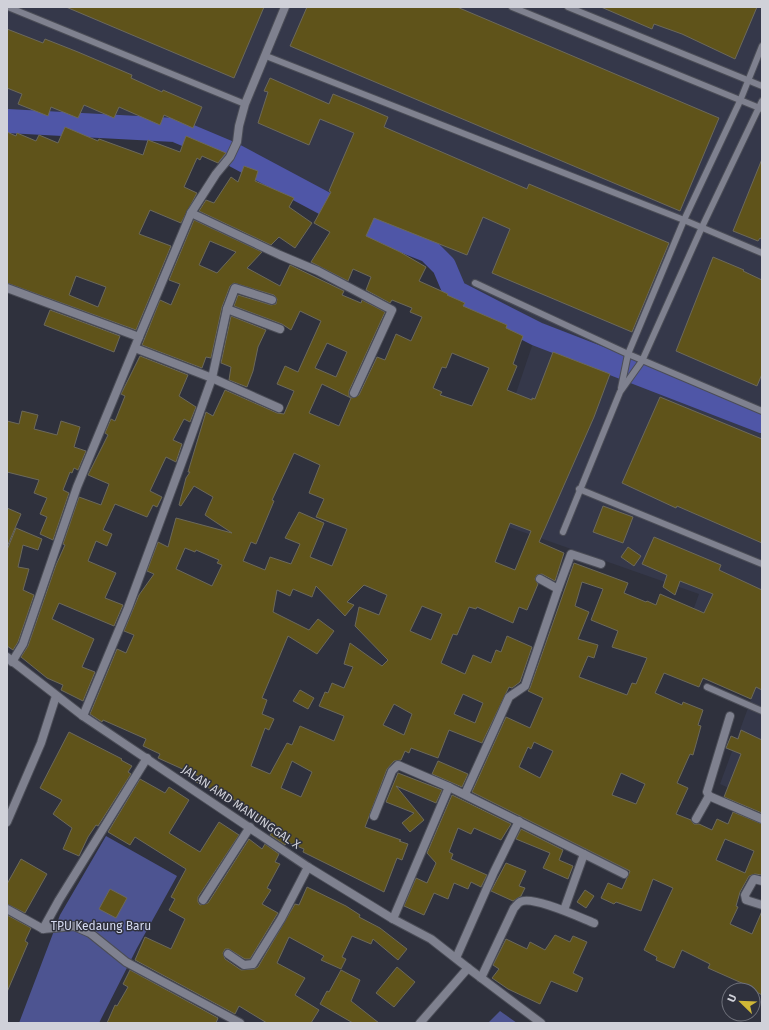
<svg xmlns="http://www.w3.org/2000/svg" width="769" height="1030" font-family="'Fira Sans',sans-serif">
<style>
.built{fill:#35384a}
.green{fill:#4d5491}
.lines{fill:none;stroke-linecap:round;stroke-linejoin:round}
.river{stroke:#4f56a7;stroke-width:24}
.building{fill:#5f531a;stroke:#6c695b;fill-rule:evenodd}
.lane-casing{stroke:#4b4d57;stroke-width:8}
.street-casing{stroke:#4b4d57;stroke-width:10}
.lane{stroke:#7f818f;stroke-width:6}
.street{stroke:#7f818f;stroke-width:8}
.labels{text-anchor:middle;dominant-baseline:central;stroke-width:3;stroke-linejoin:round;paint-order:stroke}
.street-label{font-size:12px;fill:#d0d1d9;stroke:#2f313d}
.park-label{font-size:12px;fill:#d5daf1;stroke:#2f313d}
</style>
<rect width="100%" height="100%" fill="#2f313d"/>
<!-- built -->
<path class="built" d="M7 7H762V803L720 784 755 689 677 655 699 594 475 515 535 337 452 296 438 253 252 160 178 129 7 125Z"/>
<!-- green -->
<g class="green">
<path d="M106 836 177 876 137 948 99 1023H19L60 915Z"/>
<path d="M500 1011 517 1023H488Z"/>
</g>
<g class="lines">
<!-- river -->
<path class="river" d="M7 121 175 130 232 154 365 225 429 251 444 266 455 292 537 334 762 421"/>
</g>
<!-- building -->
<g class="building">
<path d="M66 7H264L234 78Z"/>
<path d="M307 7H457L719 118 680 211 290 46Z"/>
<path d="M601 7H757L735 59 682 34 654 24 652 29Z"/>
<path d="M7 29 43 43 45 39 78 52 132 75 131 78 162 92 163 90 202 107 193 128 164 115 160 125 119 107 114 118 84 105 78 118 51 107 48 116 18 104 22 94 7 88Z"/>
<path d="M270 78 329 104 333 94 360 105 388 117 384 127 527 189 529 184 669 243 632 332 492 273 510 229 483 217 467 255 374 218 366 236 400 252 426 267 419 281 448 294 447 295 465 303 463 306 507 325 506 328 523 336 513 364 517 366 507 390 532 400V398L535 399 553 352 610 374 594 417 539 542 564 553 555 581 542 574 537 575 535 579 538 584 527 610 519 607 513 623 477 607 476 609 469 607 457 635 453 634 441 663 465 674 473 655 491 663 496 650 501 652 507 636 532 647 520 682 512 688 509 687 482 743 449 730 438 758 411 748 409 753 405 751 401 760 394 761 387 769 365 827 401 840 399 841 408 844 402 860 397 858 384 892 303 852 304 849 287 842 285 845 270 835 276 827 257 819 258 817 243 810 245 805 196 782 198 776 158 758 160 754 143 746 146 739 103 720 102 722 90 714 117 649 126 653 134 635 124 631 139 595 154 574 147 571 158 542 168 547 176 518 232 533 205 515 213 497 194 486 181 506 179 505 186 478 190 472H188L206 412 213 416 225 390 277 413 284 414 294 391 277 384 285 366 298 372 321 321 300 311 291 330 282 324 234 306 238 295 271 305 276 304 277 299 274 295 234 283 230 286 222 307 211 358 206 357 202 368 142 345 160 300 171 305 180 284 169 280 194 220 262 252 247 268 280 286 290 265 344 291 342 295 361 303 362 300 385 312 349 391V396L352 398 359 395 377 357 385 360 396 334 411 341 422 317 410 312 412 308 392 300 390 303 366 290 371 277 353 269 348 281 311 262 330 232 314 223 331 192 329 191 354 133 320 119 309 145 258 123 268 92 264 91ZM210 241 236 252 217 273 199 265ZM327 343 347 352 336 377 315 368ZM452 353 489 368 472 406 440 395 442 392 433 388 442 367 446 368ZM322 384 351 398 339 426 309 413ZM294 453 320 465 309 493 324 499 316 517 347 529 332 566 310 557 324 523 299 512 285 538 300 544 291 564 270 557 265 570 243 561 251 542 256 544 274 501 272 500ZM510 523 531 531 515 570 495 562ZM185 548 195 552 196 550 219 560 217 563 222 565 212 586 176 569ZM364 585 387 595 379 615 359 607 355 626 388 660 382 666 350 643 344 664 353 667 344 688 332 683 328 693 325 692 319 706 344 716 334 741 300 726 292 745 287 743 270 774 251 766 265 728 269 730 274 719 262 714 267 700 262 698 288 636 317 654 334 631 318 619 309 630 273 612 277 590 290 596 293 589 312 597 316 586 345 616 354 605 347 602ZM422 606 442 614 431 640 410 631ZM463 694 483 703 475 723 454 714ZM394 704 412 714 404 735 383 725ZM292 761 312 772 301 797 281 788Z"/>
<path d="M65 127 98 141 99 139 143 155 148 140 180 152 186 136 226 153 218 163 202 156 200 160 197 158 184 187 197 193 181 223 150 210 139 234 171 246 136 330 7 283V132L16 136 17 133 36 141 39 135 58 143ZM76 276 106 287 98 307 69 295Z"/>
<path d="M762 159V239L760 238 758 241 733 231Z"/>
<path d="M244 166 258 171 255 181 294 198 289 207 312 223 295 248 279 237 271 245 199 211 206 200 214 203 231 177 238 182Z"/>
<path d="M713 257 744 270 743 271 762 280V374L757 386 676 351Z"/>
<path d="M50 310 120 336 114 352 44 325Z"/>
<path d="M231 316 266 330 258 347 253 371 247 387 229 380 231 367 221 363Z"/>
<path d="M140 356 188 375 179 396 196 407 190 422 184 419 173 440 182 444 176 462 166 457 150 491 162 497 157 507 153 505 147 517 115 504 103 530 112 534 107 546 96 541 88 561 116 573 105 598 123 605 114 626 59 603 52 619 94 639 82 667 95 672 83 701 61 690 63 685 47 678 21 657 28 646 56 565 65 545 63 544 79 497 101 505 109 484 88 475 108 435 105 433 111 419 115 421 125 396 121 394Z"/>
<path d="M660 397 762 439V543L677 506 676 508 622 483Z"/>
<path d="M22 411 38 415 34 429 57 435 61 421 80 427 74 447 86 451 78 470 74 468 72 473 70 472 63 490 69 493 53 540 40 534 47 517 40 514 47 498 34 493 39 480 7 472V421L19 424Z"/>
<path d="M603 506 633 517 623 543 593 532Z"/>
<path d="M7 508 21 514 7 547Z"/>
<path d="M16 528 42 539 38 550 23 545 18 567 29 569 23 590 34 595 18 642 13 650 7 646V550Z"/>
<path d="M654 537 721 565 719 570 762 590V690L756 687 751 699 703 678 699 687 664 673 655 693 682 705 683 702 703 710 698 725 701 726 693 755 690 754 677 783 688 788 676 814 691 820 694 824H699L712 830 717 819 728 824 733 812 762 824V875L755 874 749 876 740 892 736 906 738 907 730 924 752 934 762 911V995L753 990 742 987 744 984 708 968 710 964 682 950 674 968 656 960 657 957 644 950 673 888 653 879 641 911 616 902 614 904 601 898 608 883 622 889 630 871 472 792 506 717 530 728 543 698 528 691 530 688 574 563 628 583 624 593 646 602 647 601 656 605 660 594 704 613 713 594 680 581 675 595 663 587 667 575 642 564ZM582 582 603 589 591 620 618 631 612 647 647 658 636 684 632 683 627 695 579 677 588 656 594 658 598 645 578 639 589 612 575 606ZM534 742 553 751 540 778 519 767 528 747 531 749ZM621 773 645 784 636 804 612 795ZM725 839 754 851 745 873 716 860Z"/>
<path d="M628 547 641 556 634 566 621 557Z"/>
<path d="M300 690 314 698 308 709 293 701Z"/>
<path d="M741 730 762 740V813L724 797 741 754 726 748 731 736 738 739Z"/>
<path d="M69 732 122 759 121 760 132 766 128 772 131 774 98 826 96 825 88 837 79 856 63 849 72 828 53 814 62 800 40 788Z"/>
<path d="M438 761 468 774 462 787 432 774Z"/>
<path d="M398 773 442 790 436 803 396 786 424 820 410 832 402 823 414 813 386 802Z"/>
<path d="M140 779 165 793 169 787 189 800 169 833 200 852 219 822 239 835 198 897V902L200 905 208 903 249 839 262 849 265 844 279 854 275 862 280 864 267 888 271 890 262 904 278 913 276 916 250 959H245L229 949H225L223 953 225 959 241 970 254 969 258 967 295 904 299 905 307 887 346 906 360 915 359 917 380 928 407 949 398 960 373 939 371 944 352 936 342 957 346 959 341 969 321 960 324 956 289 937 277 963 305 978 295 995 319 1010 311 1023H267L239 1006 235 1014 135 960 145 937 171 949 185 919 169 910 175 899 171 897 186 869 135 837 130 845 108 832Z"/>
<path d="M452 795 511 824 501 840 474 828 471 834 458 828 449 852 453 854 451 859 487 875 481 887 471 882 468 889 454 883 448 899 434 893 424 915 404 906 416 878 427 883 436 863 427 853Z"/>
<path d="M521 829 563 850 559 860 573 866 568 879 543 868 550 853 516 839Z"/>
<path d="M21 859 47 874 25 913 7 904V884Z"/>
<path d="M506 863 526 871 519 886 525 888 521 896 513 901 491 891Z"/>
<path d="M110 889 127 898 116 918 99 909Z"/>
<path d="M585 890 594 896 586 908 577 902Z"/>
<path d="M7 915 31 928 25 941 28 943 7 992Z"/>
<path d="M555 935 570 942 573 936 587 942 573 973 583 978 577 992 551 981 540 1004 508 989 492 978 499 969 493 965 506 939 527 949 530 942 545 950Z"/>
<path d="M397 967 415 982 394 1007 376 993Z"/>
<path d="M130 970 218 1018 216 1023H107L115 1005 117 1006 128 987 123 984Z"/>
<path d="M341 970 360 980 351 1001 379 1023H353L320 1004 327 991 329 992Z"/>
</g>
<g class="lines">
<defs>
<g id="lane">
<path d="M8 7 245 104"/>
<path d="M512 7 762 109"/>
<path d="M568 7 762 86"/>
<path d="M266 56 684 220 762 253"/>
<path d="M475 283 628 354 762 411"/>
<path d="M621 388 628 354 684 220 740 101 762 46"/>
<path d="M579 489 762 564"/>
<path d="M563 532 620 392 642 361 702 227 762 101"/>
<path d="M707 687 762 711"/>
</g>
<g id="street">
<path d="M191 213 280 255 318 271 392 310 354 393"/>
<path d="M7 288 139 337"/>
<path d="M227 309 280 329"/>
<path d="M135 348 212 378 279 408"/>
<path d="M558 589 571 554 601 564"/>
<path d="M7 657 83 716 308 867 393 919 431 939 468 968"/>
<path d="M12 662 23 644 77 487 139 337 191 213 216 174 230 157 237 142 239 126 245 104 285 7"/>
<path d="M83 716 128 608 187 448 212 378 227 309 235 288 272 300"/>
<path d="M465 794 509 697 525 686 558 589 540 579"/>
<path d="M709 796 762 819"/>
<path d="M374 816 392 771 398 765 449 787"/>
<path d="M696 819 709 796 707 792 730 716"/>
<path d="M7 822 41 743 56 696"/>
<path d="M762 881 754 879 745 895 746 900 762 905"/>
<path d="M203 900 250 827"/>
<path d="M7 909 43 929 74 926 90 933 126 962 240 1023"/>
<path d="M564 910 584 854 624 874"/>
<path d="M393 919 449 787 584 854"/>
<path d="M43 929 59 900 147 758"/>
<path d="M228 954 244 965 253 964 281 919 308 867"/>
<path d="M456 958 494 872 519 821"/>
<path d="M481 978 514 908C516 906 518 903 520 902 532 895 581 918 594 923"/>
<path d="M420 1023 468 968 541 1023"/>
</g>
</defs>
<!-- lane casing -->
<use href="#lane" class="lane-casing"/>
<!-- street casing -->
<use href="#street" class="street-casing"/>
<!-- lane -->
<use href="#lane" class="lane"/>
<!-- street -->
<use href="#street" class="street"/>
</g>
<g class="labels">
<!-- street labels -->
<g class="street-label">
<text transform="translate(241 807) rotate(34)">JALAN AMD MANUNGGAL X</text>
</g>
<!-- park labels -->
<g class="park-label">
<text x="101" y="926">TPU Kedaung Baru</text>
</g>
</g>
<!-- border -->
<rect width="769" height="1030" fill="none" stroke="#d0d1d9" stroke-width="16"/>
<!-- north arrow -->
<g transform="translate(741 1002) rotate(293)"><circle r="19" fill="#2f313d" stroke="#6f717b"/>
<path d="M0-3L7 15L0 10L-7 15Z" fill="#d0b736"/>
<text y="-6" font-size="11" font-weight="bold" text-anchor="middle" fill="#d0d1d9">U</text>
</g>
</svg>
